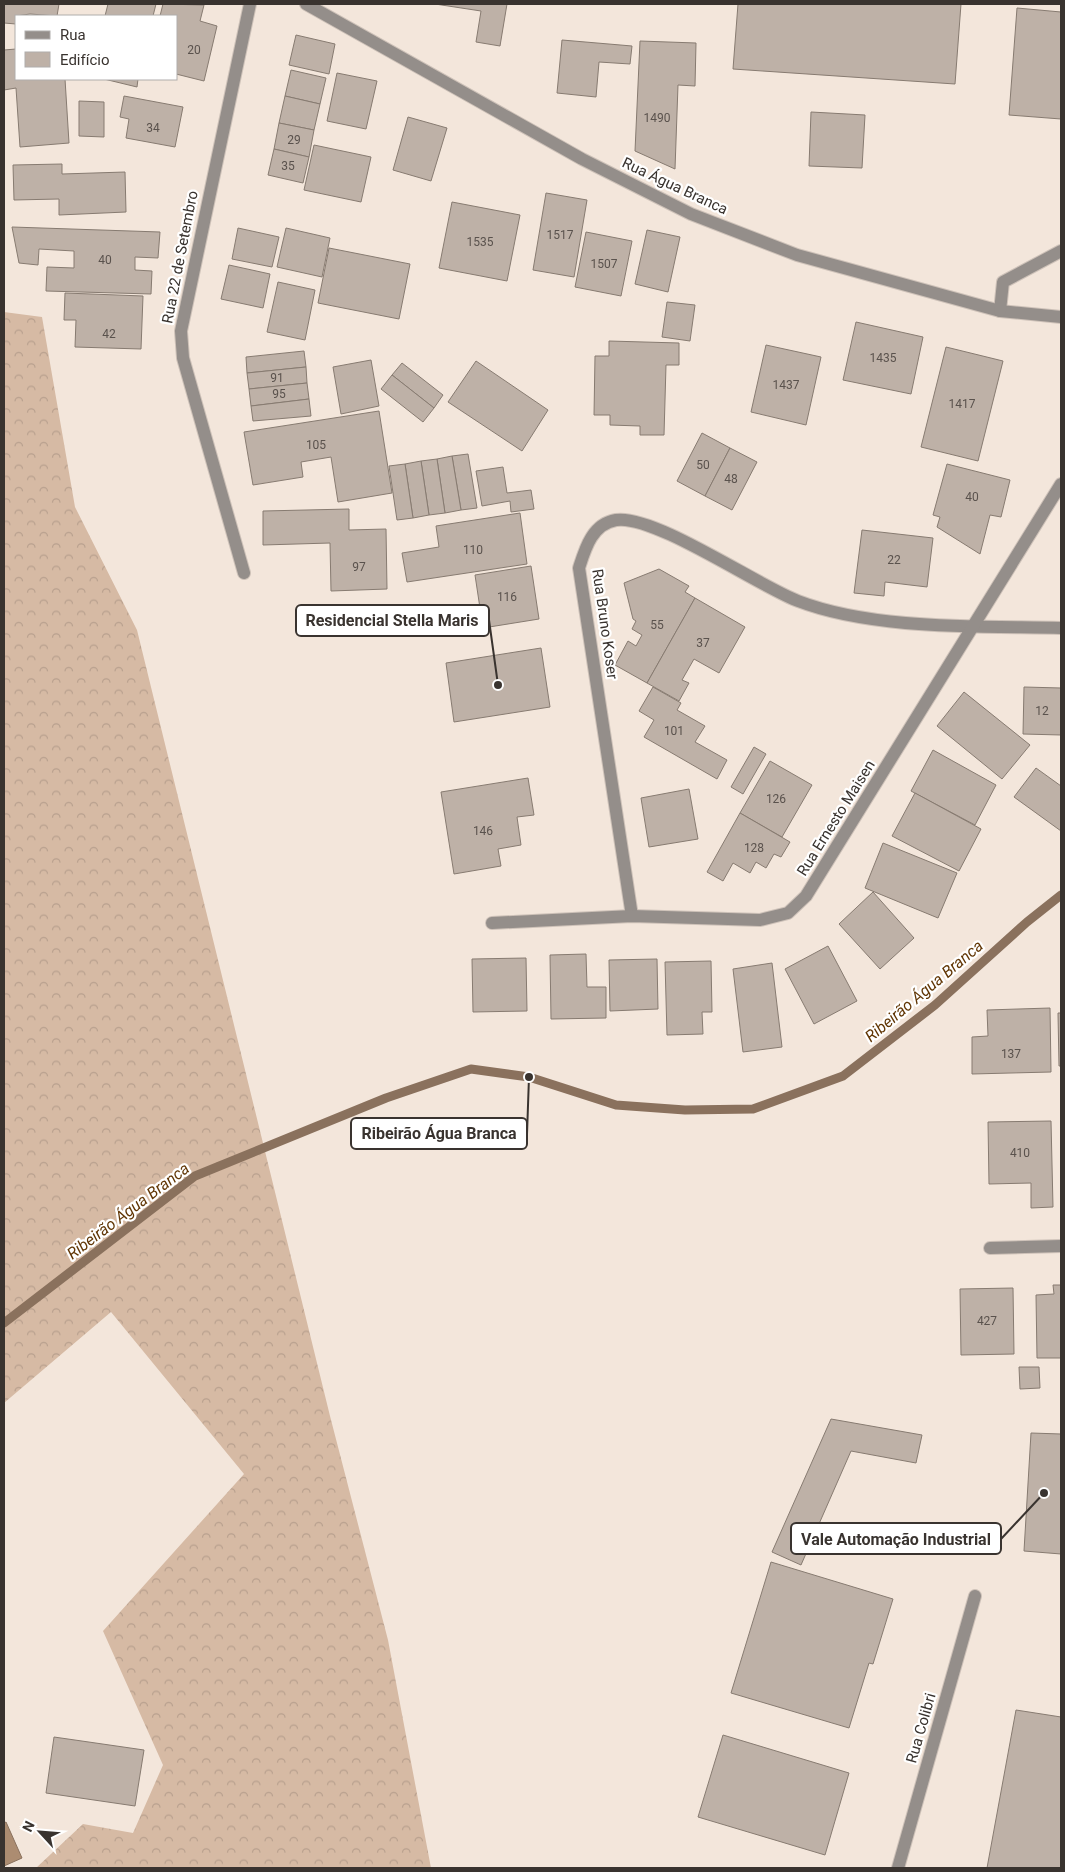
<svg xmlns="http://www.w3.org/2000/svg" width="1065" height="1872" font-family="Roboto,sans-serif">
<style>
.forest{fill:url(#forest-crowns)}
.water{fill:#ac8c71;stroke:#8a715d}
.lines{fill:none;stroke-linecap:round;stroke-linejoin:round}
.stream{stroke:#8a715d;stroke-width:9}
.building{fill:#beb1a7;stroke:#877b71}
.minor-casing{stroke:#cec2b9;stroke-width:14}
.minor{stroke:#948e8a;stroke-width:12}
.labels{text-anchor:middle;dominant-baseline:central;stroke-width:4.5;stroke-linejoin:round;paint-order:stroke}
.number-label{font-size:12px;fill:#5a524d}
.street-label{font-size:15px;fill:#39332f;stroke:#fff}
.water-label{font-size:16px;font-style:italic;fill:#613605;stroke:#fff}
.leader{fill:none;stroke:#39332f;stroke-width:2}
.callout-dot{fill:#39332f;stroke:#fff;stroke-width:2}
.callout{fill:#fff;stroke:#39332f;stroke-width:2}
.callout-label{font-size:16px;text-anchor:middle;font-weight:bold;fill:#39332f}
</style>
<defs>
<pattern id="forest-crowns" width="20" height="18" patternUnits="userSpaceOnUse" patternTransform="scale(1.25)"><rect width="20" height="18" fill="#d6baa4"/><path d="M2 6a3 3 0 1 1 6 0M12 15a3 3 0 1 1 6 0" fill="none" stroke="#b8a08e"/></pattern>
</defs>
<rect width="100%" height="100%" fill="#f3e6db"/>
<!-- forest -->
<path class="forest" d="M4 312 42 317 75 507 137 630 330 1416 388 1640 431 1868H36L83 1824 133 1833 163 1765 103 1631 244 1474 111 1312 4 1403Z"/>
<!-- water -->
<path class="water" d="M6 1822 22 1858 4 1866V1823Z"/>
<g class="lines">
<!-- stream -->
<path class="stream" d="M4 1323 195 1176 386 1098 471 1069 529 1077 616 1105 685 1110 753 1109 843 1076 935 1005 1027 922 1061 895"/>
</g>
<!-- building -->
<g class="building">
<path d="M4 4H59L57 16 30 14 16 16V24L4 23Z"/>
<path d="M108 4H156L153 16H105Z"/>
<path d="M163 4 204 5 200 21 217 26 204 81 176 74V16H160Z"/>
<path d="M435 4H507L500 46 476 42 481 11Z"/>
<path d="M738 4H961L955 84 733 69Z"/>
<path d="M1017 8 1061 12V119L1009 115Z"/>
<path d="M296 35 335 44 329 74 289 65Z"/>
<path d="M562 40 632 46 630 64 599 62 596 97 557 93Z"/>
<path d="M640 41 696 43 695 86 678 85 675 169 635 151Z"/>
<path d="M16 49V79H65L69 143 20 147 16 88 4 90V50Z"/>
<path d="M291 70 326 78 320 104 285 96Z"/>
<path d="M337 73 377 81 366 129 327 121Z"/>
<path d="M104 79H138L137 87Z"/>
<path d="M124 96 183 107 175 147 126 138 129 119 120 117Z"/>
<path d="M285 96 320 104 314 130 279 123Z"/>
<path d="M79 101 104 102V137L79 136Z"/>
<path d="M811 112 865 115 862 168 809 166Z"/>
<path d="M408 117 447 128 431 181 393 170Z"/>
<path d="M279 123 314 130 309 157 274 149Z"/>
<path d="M314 145 371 157 361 202 304 190Z"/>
<path d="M274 149 309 157 303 183 268 175Z"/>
<path d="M62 164V174L125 172 126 212 59 215V199L14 200 13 165Z"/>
<path d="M546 193 587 200 574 277 533 270Z"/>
<path d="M452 202 520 215 507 281 439 268Z"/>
<path d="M12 227 160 232 158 258 135 257V270L152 271 151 294 46 291 47 267 74 268V251L39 249 38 265 19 263Z"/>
<path d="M238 228 279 237 272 267 232 259Z"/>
<path d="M286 228 330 238 322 277 277 267Z"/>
<path d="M647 230 680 237 668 292 635 284Z"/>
<path d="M586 232 632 241 621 296 575 287Z"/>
<path d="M329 248 410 264 399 319 318 303Z"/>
<path d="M229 265 270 274 263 308 221 299Z"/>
<path d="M278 282 315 290 305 340 267 332Z"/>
<path d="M65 293 143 296 141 349 75 347 76 320H64Z"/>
<path d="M667 302 695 305 690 341 662 337Z"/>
<path d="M856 322 923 337 911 394 843 380Z"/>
<path d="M609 341 679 343V365H666L664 435H640V426L610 425V415H594L595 356H609Z"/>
<path d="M766 345 821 357 806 425 751 412Z"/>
<path d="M946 347 1003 361 978 461 921 447Z"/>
<path d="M304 351 306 367 247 373 246 357Z"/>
<path d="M371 360 379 406 341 414 333 367Z"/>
<path d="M476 361 548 410 522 451 448 402Z"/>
<path d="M402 363 443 395 434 408 392 375Z"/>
<path d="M306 367 307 383 249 389 247 373Z"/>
<path d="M392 375 434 408 423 422 381 389Z"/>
<path d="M307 383 309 399 251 406 249 389Z"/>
<path d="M309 399 311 416 253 421 251 406Z"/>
<path d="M379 411 392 493 338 502 331 457 301 462 303 477 253 485 244 432Z"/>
<path d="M702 433 730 448 705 496 677 481Z"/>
<path d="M730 448 757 462 732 510 705 496Z"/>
<path d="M468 454 477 508 461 510 452 456Z"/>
<path d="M452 456 461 510 445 513 437 459Z"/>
<path d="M437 459 445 513 429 515 421 461Z"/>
<path d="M421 461 429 515 413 518 405 464Z"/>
<path d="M405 464 413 518 397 520 389 466Z"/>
<path d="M947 464 1010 480 1001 517 990 515 980 554 937 527 940 517 933 515Z"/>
<path d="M503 467 507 493 531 490 534 509 511 512 510 501 482 506 476 471Z"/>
<path d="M349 509V530L386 529 387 589 331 591 330 543 263 545V511Z"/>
<path d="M520 513 527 564 407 582 402 553 439 547 436 526Z"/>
<path d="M862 530 933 538 927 587 885 582 884 596 854 593Z"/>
<path d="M531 566 539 619 483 628 475 575Z"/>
<path d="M659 569 689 586 685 592 695 598 647 683 615 665 628 641 636 646 642 635 632 629 636 621 633 619 624 583Z"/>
<path d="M695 598 745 627 719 673 694 659 682 680 689 683 679 701 647 683Z"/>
<path d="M541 648 550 707 454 722 446 663Z"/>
<path d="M653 687 681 703 677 710 705 726 695 742 727 760 717 779 644 737 654 720 639 711Z"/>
<path d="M1024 687 1061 688V735L1023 734Z"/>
<path d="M964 692 1030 745 1002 779 937 726Z"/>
<path d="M754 747 766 754 743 794 731 787Z"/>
<path d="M933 750 996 785 975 825 911 791Z"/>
<path d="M770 761 812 785 782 837 740 813Z"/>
<path d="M1036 768 1061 786V831L1014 797Z"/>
<path d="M528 778 534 815 517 817 521 845 498 849 501 866 454 874 441 792Z"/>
<path d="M689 789 698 839 649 847 641 798Z"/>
<path d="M915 793 981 829 959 871 892 836Z"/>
<path d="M740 813 790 842 781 857 774 854 766 868 756 862 750 873 733 863 723 881 707 872Z"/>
<path d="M883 843 957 873 938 918 865 888Z"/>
<path d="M873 892 914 938 880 969 839 924Z"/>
<path d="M828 946 857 1001 814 1024 785 969Z"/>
<path d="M586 954 587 987H606V1018L551 1019 550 955Z"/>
<path d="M526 958 527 1011 473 1012 472 959Z"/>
<path d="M657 959 658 1009 610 1011 609 960Z"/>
<path d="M711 961 712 1012H702L703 1034 667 1035 665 962Z"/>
<path d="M772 963 782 1047 743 1052 733 969Z"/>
<path d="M1050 1008 1051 1072 972 1074V1037L988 1036 987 1010Z"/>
<path d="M1058 1013H1061V1066H1059Z"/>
<path d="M1051 1121 1053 1207 1031 1208V1183L989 1184 988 1122Z"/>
<path d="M1053 1285H1061V1358H1037L1036 1295 1054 1294Z"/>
<path d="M1013 1288 1014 1354 961 1355 960 1289Z"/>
<path d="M1019 1367H1039L1040 1388 1020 1389Z"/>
<path d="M831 1419 922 1435 916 1463 851 1451 801 1565 772 1552Z"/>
<path d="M1031 1433 1061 1434V1554L1024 1551Z"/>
<path d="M771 1562 893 1599 873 1664 869 1663 849 1728 731 1693Z"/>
<path d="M1016 1710 1061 1717V1868H987Z"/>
<path d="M723 1735 849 1773 825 1855 698 1817Z"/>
<path d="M54 1737 144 1750 135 1806 46 1793Z"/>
</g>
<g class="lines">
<defs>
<g id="minor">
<path d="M306 4 582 159 691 214 797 255 1000 311 1061 317"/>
<path d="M1000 311 1003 282 1061 251"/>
<path d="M244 573 183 358 181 331 250 4"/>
<path d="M632 916 579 568C585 549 592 524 616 520 654 514 758 586 798 601 873 630 981 626 1061 628"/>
<path d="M492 923 632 916 760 920 788 913 806 896 1061 484"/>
<path d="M990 1248 1061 1246"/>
<path d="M898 1868 975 1596"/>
</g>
</defs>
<!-- minor casing -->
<use href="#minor" class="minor-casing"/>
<!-- minor -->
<use href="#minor" class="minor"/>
</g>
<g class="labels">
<!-- number labels -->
<g class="number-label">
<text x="194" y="50">20</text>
<text x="657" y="118">1490</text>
<text x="153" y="128">34</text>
<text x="294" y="140">29</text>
<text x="288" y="166">35</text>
<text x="560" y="235">1517</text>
<text x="480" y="242">1535</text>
<text x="105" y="260">40</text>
<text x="604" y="264">1507</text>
<text x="109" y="334">42</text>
<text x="883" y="358">1435</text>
<text x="277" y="378">91</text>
<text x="786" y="385">1437</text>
<text x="279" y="394">95</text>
<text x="962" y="404">1417</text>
<text x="316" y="445">105</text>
<text x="703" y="465">50</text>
<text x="731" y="479">48</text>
<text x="972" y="497">40</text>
<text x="473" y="550">110</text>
<text x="894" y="560">22</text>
<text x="359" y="567">97</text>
<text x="507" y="597">116</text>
<text x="657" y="625">55</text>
<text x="703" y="643">37</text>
<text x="1042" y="711">12</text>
<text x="674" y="731">101</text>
<text x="776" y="799">126</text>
<text x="483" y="831">146</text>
<text x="754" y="848">128</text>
<text x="1011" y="1054">137</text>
<text x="1020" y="1153">410</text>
<text x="987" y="1321">427</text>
</g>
<!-- street labels -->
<g class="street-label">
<text transform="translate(675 186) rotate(25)">Rua Água Branca</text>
<text transform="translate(180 257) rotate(-79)">Rua 22 de Setembro</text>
<text transform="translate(605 624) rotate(82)">Rua Bruno Koser</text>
<text transform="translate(836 818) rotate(-58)">Rua Ernesto Maisen</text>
<text transform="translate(921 1728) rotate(-74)">Rua Colibri</text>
</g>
<!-- water labels -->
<g class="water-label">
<text transform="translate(924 991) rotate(-40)">Ribeirão Água Branca</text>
<text transform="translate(128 1211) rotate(-37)">Ribeirão Água Branca</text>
</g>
</g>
<!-- callouts -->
<path class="leader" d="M498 685L489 620M529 1077L527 1134M1044 1493L1001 1539"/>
<g class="callout-dot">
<circle cx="498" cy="685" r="5"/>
<circle cx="529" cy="1077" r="5"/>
<circle cx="1044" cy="1493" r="5"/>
</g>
<g class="callout">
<rect x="296" y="605" width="193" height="31" rx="5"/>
<rect x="351" y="1118" width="176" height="31" rx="5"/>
<rect x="791" y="1523" width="210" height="31" rx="5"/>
</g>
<g class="callout-label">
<text x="392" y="626">Residencial Stella Maris</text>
<text x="439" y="1139">Ribeirão Água Branca</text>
<text x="896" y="1545">Vale Automação Industrial</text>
</g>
<!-- border -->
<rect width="1065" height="1872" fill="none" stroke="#39332f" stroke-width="10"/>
<!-- legend -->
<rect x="15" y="15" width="162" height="65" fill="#ffffff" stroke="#b0adac"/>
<rect x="25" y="31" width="25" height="8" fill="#948e8a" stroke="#b0adac"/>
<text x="60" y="40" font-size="15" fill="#39332f">Rua</text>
<rect x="25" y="52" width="25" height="15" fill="#beb1a7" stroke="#b0adac"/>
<text x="60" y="65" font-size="15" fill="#39332f">Edifício</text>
<!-- north arrow -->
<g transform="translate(40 1832) rotate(296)" stroke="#ffffff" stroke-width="4" paint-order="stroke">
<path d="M0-4L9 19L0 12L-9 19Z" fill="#39332f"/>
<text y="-8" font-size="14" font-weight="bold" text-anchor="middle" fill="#39332f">N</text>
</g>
</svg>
